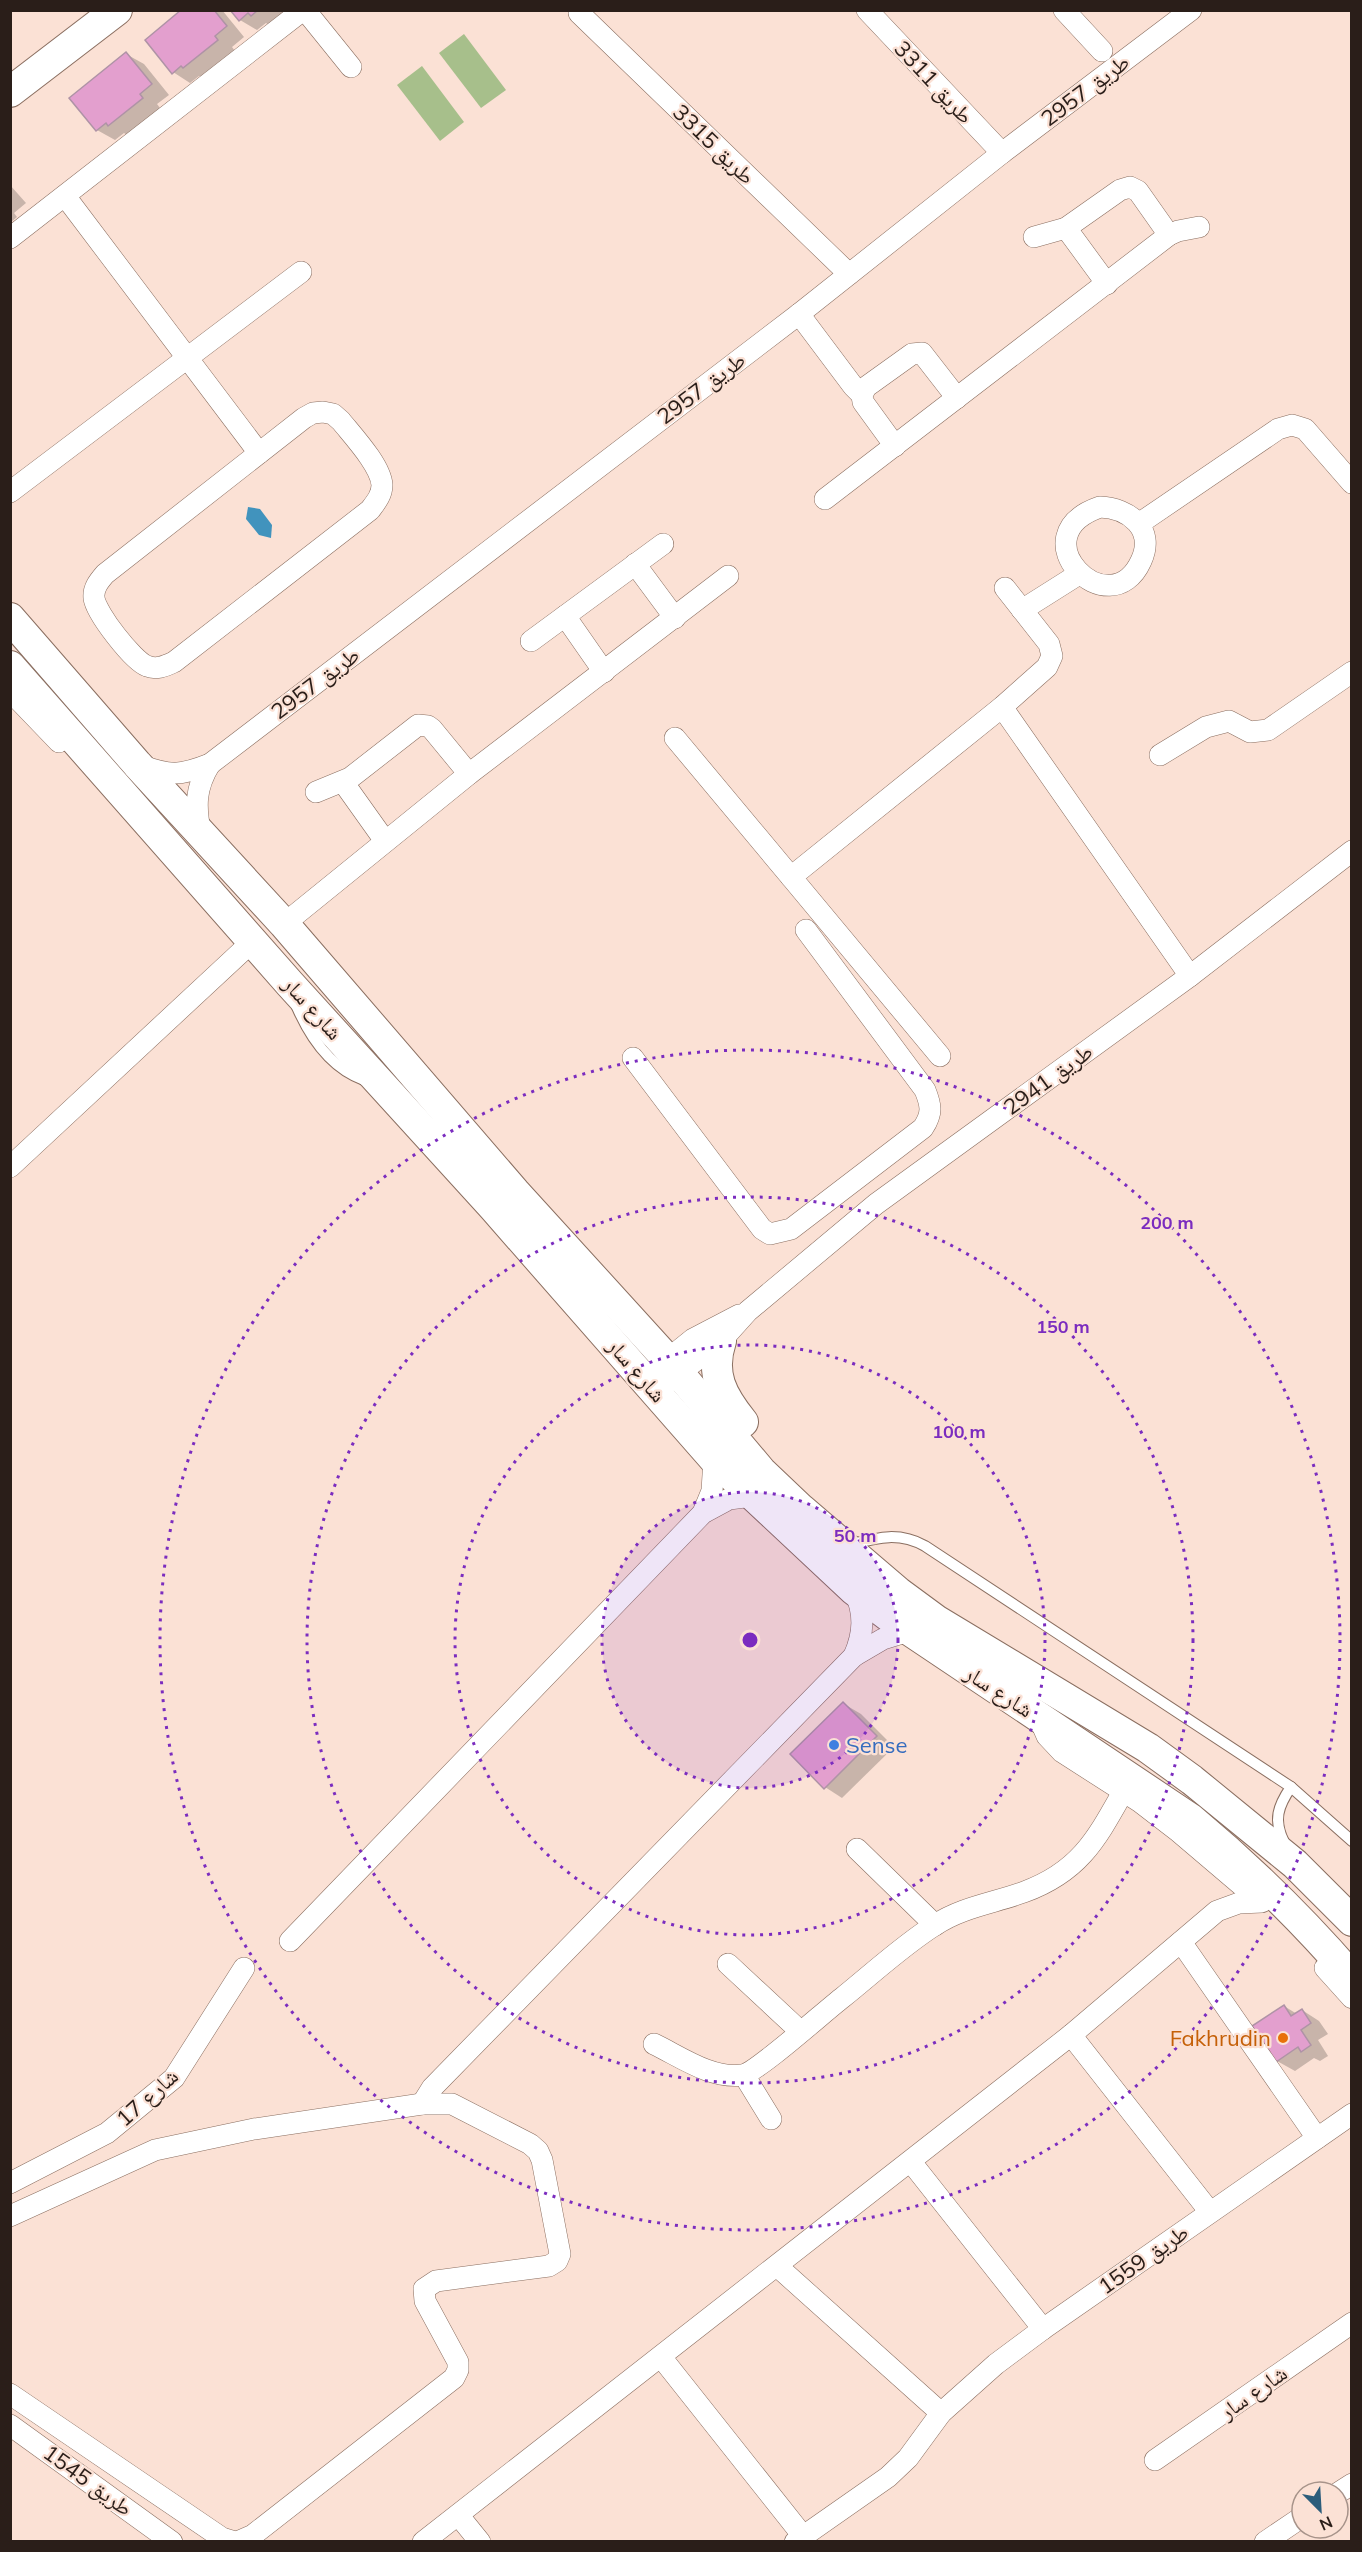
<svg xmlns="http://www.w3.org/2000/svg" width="1362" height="2552" font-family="Mulish,'Noto Naskh Arabic',sans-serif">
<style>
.green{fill:#a7bf8b}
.water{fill:#4193bd}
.shadow{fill:#0003}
.building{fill:#e39fce;stroke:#af93a6;stroke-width:1.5}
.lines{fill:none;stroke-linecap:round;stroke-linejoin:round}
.lane-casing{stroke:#8a6e60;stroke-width:12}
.street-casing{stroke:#8a6e60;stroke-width:22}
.secondary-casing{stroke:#8a6e60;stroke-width:32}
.lane{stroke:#fff;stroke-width:10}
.street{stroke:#fff;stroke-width:21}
.secondary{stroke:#fff;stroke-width:30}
.ring{fill:none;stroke:#7b2cbf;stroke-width:3;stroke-dasharray:3 6}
.shop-dot{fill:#3f7fe0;stroke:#fbe1d5;stroke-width:2}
.food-dot{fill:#e8710a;stroke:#fbe1d5;stroke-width:2}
.labels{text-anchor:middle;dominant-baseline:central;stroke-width:4.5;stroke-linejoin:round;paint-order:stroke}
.street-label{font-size:22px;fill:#2a1e19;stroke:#fbe1d5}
.shop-label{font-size:22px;fill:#366cbe;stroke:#fbe1d5;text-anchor:start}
.food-label{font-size:22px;fill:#c56008;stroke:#fbe1d5;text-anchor:end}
.centre{fill:#7b2cbf;stroke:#fbe1d5;stroke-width:3}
.ring-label{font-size:18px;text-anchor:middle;font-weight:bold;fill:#7b2cbf;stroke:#fbe1d5;stroke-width:4.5;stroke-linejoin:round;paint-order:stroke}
</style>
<rect width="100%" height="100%" fill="#fbe1d5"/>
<!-- green -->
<g class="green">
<path d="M464 34 506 90 481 108 439 53Z"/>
<path d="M422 66 464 122 440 141 397 85Z"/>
</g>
<!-- water -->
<path class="water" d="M248 507 260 509 272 525 271 538 259 535 246 519Z"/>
<!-- shadow -->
<g class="shadow">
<path d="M184 10H222L244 37 232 47 235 51 202 77 199 76 190 83 173 72Z"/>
<path d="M232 10H288L269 25 266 23 257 30 240 20Z"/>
<path d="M126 54 144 64 169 95 157 104 160 108 127 135 124 133 115 140 97 130 72 98Z"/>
<path d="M10 185 26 203 14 213 17 217 10 223Z"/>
<path d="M844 1704 861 1714 894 1747 842 1798 825 1787Z"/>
<path d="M1284 2006 1297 2014 1302 2010 1319 2021 1328 2034 1318 2040 1328 2056 1320 2061 1314 2058 1295 2071 1277 2061Z"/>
</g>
<!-- building -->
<g class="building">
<path d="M181 10H214L227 26 215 36 218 40 183 68 181 66 172 74 145 40Z"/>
<path d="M230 10H258L251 16 248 13 239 21Z"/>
<path d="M126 52 152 84 140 94 143 98 108 126 106 123 96 131 69 98Z"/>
<path d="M843 1702 877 1736 824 1789 790 1754Z"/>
<path d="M1284 2005 1291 2016 1302 2009 1311 2023 1301 2030 1311 2045 1301 2052 1298 2047 1276 2062 1252 2026Z"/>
</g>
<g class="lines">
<defs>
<g id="lane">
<path d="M297 1007C310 1037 331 1068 364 1080"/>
<path d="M848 1545C876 1538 898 1531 925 1546L1291 1787 1352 1841"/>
<path d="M1284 1842C1273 1820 1278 1806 1291 1787"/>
</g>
<g id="street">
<path d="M305 10 351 67"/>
<path d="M867 10 1002 153"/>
<path d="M1064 10 1102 51"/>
<path d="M579 13 849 274"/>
<path d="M65 196 259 453"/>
<path d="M1066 228 1107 284"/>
<path d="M1034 237 1066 228 1120 190 1130 187 1138 191 1169 235"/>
<path d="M10 238 303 10"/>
<path d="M799 314 853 386 862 395"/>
<path d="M323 412 333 414 341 421C353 436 381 466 382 485 382 495 376 502 370 510L174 662C165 666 157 670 147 666 133 661 96 613 94 598 93 588 99 581 105 574L304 418 313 413Z"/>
<path d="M895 446 863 402 862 395 866 387 912 354 922 353 957 398"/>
<path d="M10 492 301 272"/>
<path d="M825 499 1169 235 1178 231 1199 227"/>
<path d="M1100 507C1129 508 1156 529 1141 561 1110 629 1016 536 1100 507Z"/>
<path d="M1140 523 1278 429 1292 425 1305 429 1352 483"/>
<path d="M635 564 675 618"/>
<path d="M1022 610 1079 574"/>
<path d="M565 616 604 672"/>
<path d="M531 641 663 544"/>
<path d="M10 691 59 742"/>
<path d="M1002 707 1190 976"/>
<path d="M675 738 791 877"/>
<path d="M1160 755 1206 727 1229 721 1250 732 1268 730 1352 672"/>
<path d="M140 765C170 776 180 776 210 764L799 314 1002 153 1191 10"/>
<path d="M343 782 385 841"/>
<path d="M316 792 350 778 418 725 428 726 432 729 469 774"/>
<path d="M201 835C195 807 195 788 210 764"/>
<path d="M284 924 469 774 728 576"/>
<path d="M940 1056 791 877 1002 707 1047 667 1052 656 1049 644 1005 588"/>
<path d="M633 1058 762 1229 770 1234 791 1229 923 1128C933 1113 931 1105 925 1090L806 930"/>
<path d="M10 1167 254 940"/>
<path d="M657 1368 693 1339 739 1315"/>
<path d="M668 1382 721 1341 748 1311 876 1204 1190 976 1352 851"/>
<path d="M703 1513 712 1491 714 1459"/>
<path d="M854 1590C865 1613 864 1633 854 1656"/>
<path d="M1040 1720 1047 1736 1062 1752 1140 1802 1179 1832 1259 1900"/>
<path d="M857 1849 935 1925"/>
<path d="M290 1941 703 1513 729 1499 752 1496"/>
<path d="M1181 1942 1317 2138"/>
<path d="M728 1964 800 2031"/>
<path d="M1325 1968 1352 1998"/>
<path d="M1071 2035 1210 2212"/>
<path d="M654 2044C681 2057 711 2079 742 2075 756 2073 825 2011 842 1998 872 1974 903 1945 935 1925 962 1907 994 1903 1024 1892 1079 1872 1096 1840 1123 1792"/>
<path d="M744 2075 771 2119"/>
<path d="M422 2104 432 2088 854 1656 883 1639 909 1631"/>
<path d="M911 2162 1043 2329"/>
<path d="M10 2183 107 2133 174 2078 244 1968"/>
<path d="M10 2216 155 2150 254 2129 422 2104H452L530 2144 538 2151 542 2160 560 2254 557 2261 549 2266 436 2281 424 2289 425 2301 458 2362V2370L454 2378 253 2535 237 2542"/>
<path d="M777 2266 941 2413"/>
<path d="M661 2357 803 2536"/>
<path d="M10 2394 222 2538 235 2542"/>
<path d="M10 2425 172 2542"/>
<path d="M1155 2460 1352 2323"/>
<path d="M1338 2493 1352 2484"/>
<path d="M459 2516 480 2542"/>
<path d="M423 2542 1071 2035 1217 1911 1239 1903 1262 1902"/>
<path d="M795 2542 888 2477 908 2458 941 2413 996 2364 1043 2329 1352 2114"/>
<path d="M1265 2542 1302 2517"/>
</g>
<g id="secondary">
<path d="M10 92 117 10"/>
<path d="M10 618 137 764 284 924 515 1192 667 1359 761 1471 801 1509 898 1592 936 1620 1148 1748 1192 1780 1295 1864 1352 1921"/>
<path d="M10 666 290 984 493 1207 714 1459 854 1590 891 1618 1191 1819C1251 1869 1301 1918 1352 1977"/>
<path d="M721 1341C710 1374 722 1396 743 1422"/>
</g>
</defs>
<!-- lane casing -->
<use href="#lane" class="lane-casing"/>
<!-- street casing -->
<use href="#street" class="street-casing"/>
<!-- secondary casing -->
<use href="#secondary" class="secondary-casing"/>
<!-- lane -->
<use href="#lane" class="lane"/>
<!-- street -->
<use href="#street" class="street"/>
<!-- secondary -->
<use href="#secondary" class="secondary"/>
</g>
<!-- distance rings -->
<circle cx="750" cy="1640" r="148" fill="#7b2cbf" fill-opacity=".12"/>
<g class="ring">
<circle cx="750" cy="1640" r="148"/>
<circle cx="750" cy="1640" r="295"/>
<circle cx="750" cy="1640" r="443"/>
<circle cx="750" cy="1640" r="590"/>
</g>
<!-- markers -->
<circle class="shop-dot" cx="834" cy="1745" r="6"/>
<circle class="food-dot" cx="1283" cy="2038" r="6"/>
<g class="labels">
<!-- street labels -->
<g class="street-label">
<text transform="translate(934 82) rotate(47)">طريق 3311</text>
<text transform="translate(1085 90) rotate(-37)">طريق 2957</text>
<text transform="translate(714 144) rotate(44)">طريق 3315</text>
<text transform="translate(701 388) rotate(-37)">طريق 2957</text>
<text transform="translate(315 683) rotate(-37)">طريق 2957</text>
<text transform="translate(313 1008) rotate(48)">شارع سار</text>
<text transform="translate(1048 1079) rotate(-36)">طريق 2941</text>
<text transform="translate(637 1370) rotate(49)">شارع سار</text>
<text transform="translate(999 1691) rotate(33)">شارع سار</text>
<text transform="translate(147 2097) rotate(-42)">شارع 17</text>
<text transform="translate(1143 2259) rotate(-35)">طريق 1559</text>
<text transform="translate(1253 2392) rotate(-35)">شارع سار</text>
<text transform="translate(88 2480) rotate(36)">طريق 1545</text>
</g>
<!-- shop labels -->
<g class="shop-label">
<text x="846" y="1745">Sense</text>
</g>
<!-- food labels -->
<g class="food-label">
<text x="1271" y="2038">Fakhrudin</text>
</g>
</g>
<circle cx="750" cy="1640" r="9" class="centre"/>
<g class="ring-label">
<text x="1167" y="1229">200 m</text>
<text x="1063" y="1333">150 m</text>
<text x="959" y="1438">100 m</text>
<text x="855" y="1542">50 m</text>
</g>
<!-- border -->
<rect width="1362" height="2552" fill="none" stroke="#2a1e19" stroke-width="24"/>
<!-- north arrow -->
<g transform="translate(1320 2510) rotate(156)"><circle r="28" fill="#fbe1d5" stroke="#a7938a" stroke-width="1.5"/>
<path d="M0-4.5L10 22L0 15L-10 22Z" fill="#2c5d7b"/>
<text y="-9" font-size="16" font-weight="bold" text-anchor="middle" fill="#2a1e19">N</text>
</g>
</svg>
